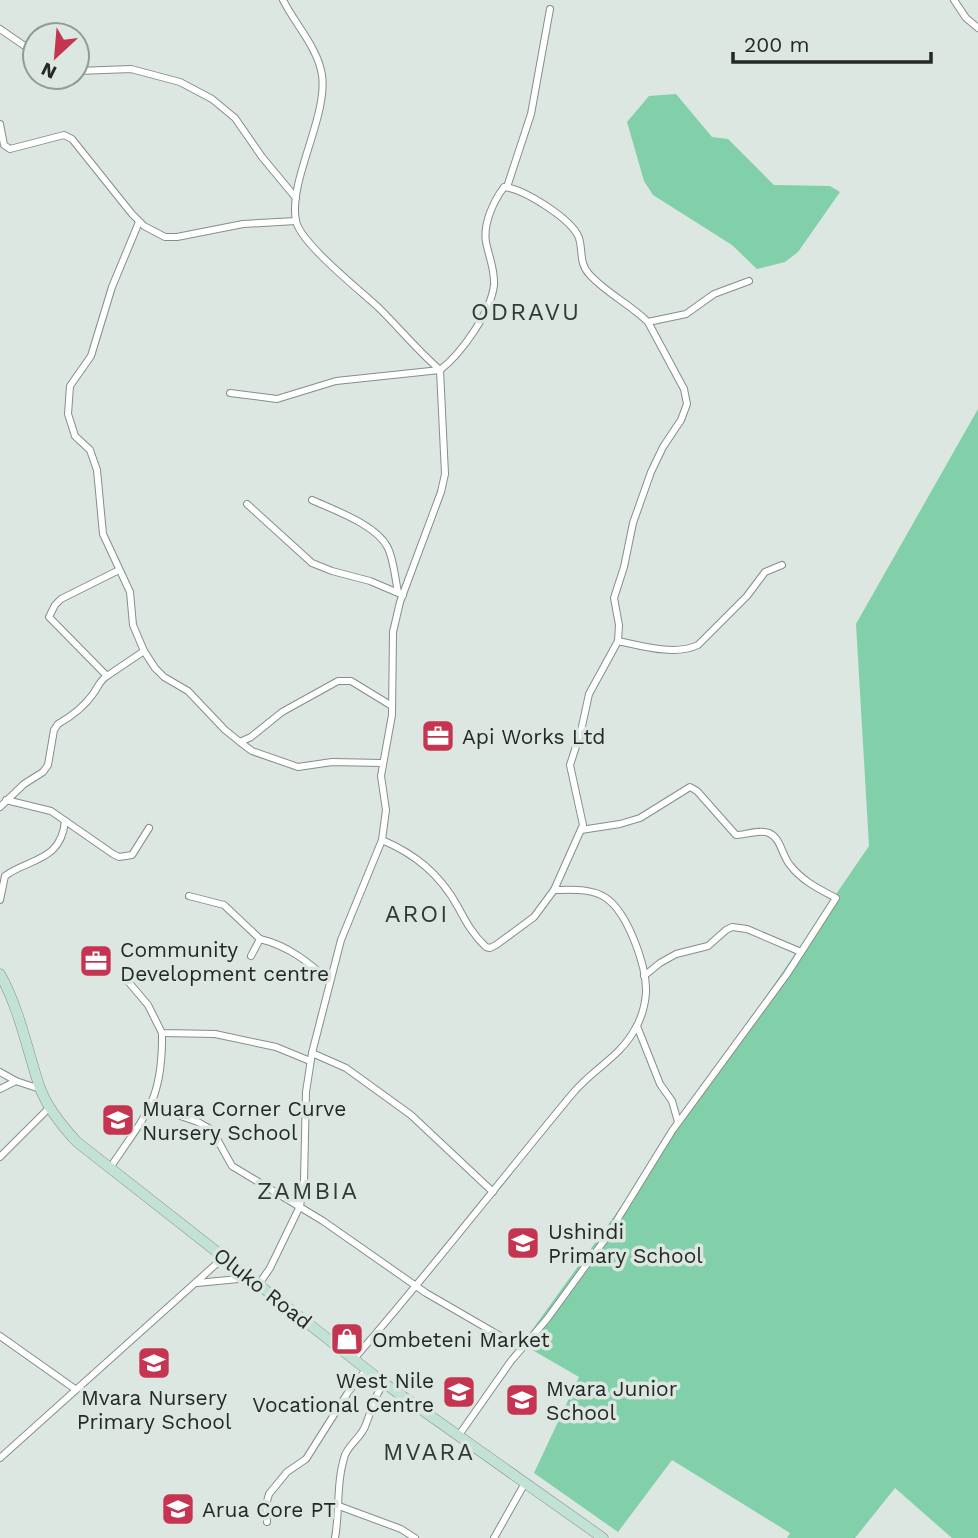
<svg xmlns="http://www.w3.org/2000/svg" width="978" height="1538" font-family="'Work Sans',sans-serif">
<style>
.green{fill:#81d0a9}
.lines{fill:none;stroke-linecap:round;stroke-linejoin:round}
.minor-casing{stroke:#858f89;stroke-width:8}
.secondary-casing{stroke:#858f89;stroke-width:11}
.minor{stroke:#fff;stroke-width:6}
.secondary{stroke:#c2e2d5;stroke-width:10}
.labels{text-anchor:middle;dominant-baseline:central;stroke-width:7;stroke-linejoin:round;paint-order:stroke}
.poi-label{font-size:21px;fill:#242826;stroke:#dbe7e0;text-anchor:start}
.street-label{font-size:21px;fill:#242826;stroke:#dbe7e0}
.quarter-label{font-size:24px;letter-spacing:2px;fill:#313b36;stroke:#dbe7e0}
</style>
<rect width="100%" height="100%" fill="#dbe7e0"/>
<!-- green -->
<g class="green">
<path d="M676 94 712 137 728 139 774 185 830 186 840 192 798 252 785 262 757 269 732 245 653 195 644 181 627 122 649 96Z"/>
<path d="M978 409V1538H952L895 1488 855 1538H787L790 1533 672 1460 618 1532 534 1473 579 1377 522 1344 641 1179 869 846 856 624Z"/>
</g>
<g class="lines">
<defs>
<g id="minor">
<path d="M954 0 966 18 978 28"/>
<path d="M0 29 35 53"/>
<path d="M77 71 131 69 180 82 212 99 235 118 262 157 296 198"/>
<path d="M0 124 4 145 10 149 64 135 72 139 132 214 144 226 165 237H177L243 224 296 221"/>
<path d="M507 187 531 114 550 9"/>
<path d="M139 222 112 287 91 356 70 386 68 414 75 436 90 450 97 470 103 534 130 592 133 625 144 651"/>
<path d="M230 393 277 399 336 381 440 370C461 354 491 312 494 285 495 270 489 257 486 242 483 224 493 202 504 187 524 189 572 219 579 238 583 251 579 263 589 274 606 293 630 304 648 322L686 314 714 294 749 281"/>
<path d="M312 500C334 510 377 525 388 548 394 561 395 578 398 592"/>
<path d="M247 504 312 563 332 571 370 581 403 595"/>
<path d="M119 570 61 599 55 605 49 617 107 676 144 651 155 668 164 677 188 691 225 730 240 742 251 737 282 712 338 681H351L392 706"/>
<path d="M618 641C642 646 675 656 698 645L747 596 765 572 782 565"/>
<path d="M240 742 252 751 298 767 332 762 382 763"/>
<path d="M6 800 51 811 113 854 119 857 132 855 149 828"/>
<path d="M0 807 24 784 43 772 48 765 54 730 58 724C72 716 84 707 93 694 98 687 100 680 107 676"/>
<path d="M554 890 583 825 570 765 581 731 589 694 618 641 619 625 614 598 624 567 633 523 651 472 663 447 681 420 687 404 684 389 648 322"/>
<path d="M189 896 224 905 260 939"/>
<path d="M0 900 5 876C29 858 61 862 65 821"/>
<path d="M251 956 260 939C289 946 308 962 330 981"/>
<path d="M644 976 660 963 676 954 708 946 726 930 732 927 747 929 801 952"/>
<path d="M126 979 148 1005 162 1033 215 1034 276 1047 310 1061"/>
<path d="M637 1026 660 1084 672 1101 678 1122"/>
<path d="M312 1053 346 1068 411 1115 493 1192"/>
<path d="M0 1072 16 1081"/>
<path d="M0 1089 16 1081 40 1089"/>
<path d="M151 1106 198 1122 212 1130 232 1166 323 1221 426 1293 521 1348"/>
<path d="M0 1157 50 1107"/>
<path d="M110 1168C145 1115 163 1102 162 1033"/>
<path d="M197 1283 249 1278"/>
<path d="M259 1284 270 1268 300 1206 304 1181 306 1092 312 1053 341 940 382 840 386 810 381 776 392 715 393 632 400 602 441 492 445 474 440 370C418 351 400 329 380 309 361 291 301 244 296 221 288 181 328 117 322 75 318 48 295 24 283 0"/>
<path d="M0 1336 75 1389"/>
<path d="M353 1360C429 1273 499 1182 573 1093 592 1070 621 1056 635 1029 641 1019 645 1005 646 993 647 967 628 913 606 898 592 888 571 890 554 890L534 917 496 945 490 948 486 947C473 935 466 922 458 907 440 874 415 854 382 840"/>
<path d="M459 1435 511 1361 547 1319 606 1238 672 1131 787 974 836 898C819 889 802 881 790 865 782 856 781 838 769 833 759 829 746 835 736 835L697 791 690 787 640 818 620 824 581 830"/>
<path d="M0 1458 224 1257"/>
<path d="M339 1506 401 1529 415 1538"/>
<path d="M267 1522 266 1505 269 1494 287 1472 306 1459 349 1391 366 1370"/>
<path d="M335 1538C340 1510 336 1482 345 1455 350 1443 362 1437 366 1424 372 1409 374 1396 384 1383"/>
<path d="M494 1538 525 1483"/>
</g>
<path id="secondary" d="M0 974C20 1010 27 1050 40 1088 48 1109 62 1126 77 1142L384 1383 603 1538"/>
</defs>
<!-- minor casing -->
<use href="#minor" class="minor-casing"/>
<!-- secondary casing -->
<use href="#secondary" class="secondary-casing"/>
<!-- minor -->
<use href="#minor" class="minor"/>
<!-- secondary -->
<use href="#secondary" class="secondary"/>
</g>
<!-- icons -->
<defs>
<symbol id="office-square" viewBox="-11 -11 22 22"><rect x="-9" y="-9" width="18" height="18" rx="4" fill="#c53551" stroke="#dbe7e0"/><path d="M-6-3h4V-5.5h4V-3h4V5H-6ZM-1-4.5V-3h2v-1.5ZM-6 0V1H6V0Z" fill="#fff"/></symbol>
<symbol id="school-square" viewBox="-11 -11 22 22"><rect x="-9" y="-9" width="18" height="18" rx="4" fill="#c53551" stroke="#dbe7e0"/><path d="M0-5L7-2L0 1L-7-2ZM-4 1L0 2.5L4 1V4Q0 6-4 4Z" fill="#fff"/></symbol>
<symbol id="shop-square" viewBox="-11 -11 22 22"><rect x="-9" y="-9" width="18" height="18" rx="4" fill="#c53551" stroke="#dbe7e0"/><path d="M-5-2.5h2.3a2.7 3.5 0 0 1 5.4 0H5L5.5 6h-11ZM-1.5-2.5h3a1.5 2.3 0 0 0-3 0Z" fill="#fff"/></symbol>
<symbol id="university-square" viewBox="-11 -11 22 22"><rect x="-9" y="-9" width="18" height="18" rx="4" fill="#c53551" stroke="#dbe7e0"/><path d="M0-5L7-2L0 1L-7-2ZM-4 1L0 2.5L4 1V4Q0 6-4 4Z" fill="#fff"/></symbol>
</defs>
<g fill-rule="evenodd">
<use href="#office-square" x="419" y="717" width="38" height="38"/>
<use href="#office-square" x="77" y="942" width="38" height="38"/>
<use href="#school-square" x="99" y="1101" width="38" height="38"/>
<use href="#school-square" x="504" y="1224" width="38" height="38"/>
<use href="#shop-square" x="328" y="1320" width="38" height="38"/>
<use href="#school-square" x="135" y="1344" width="38" height="38"/>
<use href="#school-square" x="440" y="1373" width="38" height="38"/>
<use href="#school-square" x="503" y="1381" width="38" height="38"/>
<use href="#university-square" x="159" y="1490" width="38" height="38"/>
</g>
<g class="labels">
<!-- poi labels -->
<g class="poi-label">
<text x="462" y="736">Api Works Ltd</text>
<text x="120" y="949">Community<tspan x="120" dy="24">Development centre</tspan></text>
<text x="142" y="1108">Muara Corner Curve<tspan x="142" dy="24">Nursery School</tspan></text>
<text x="548" y="1231">Ushindi<tspan x="548" dy="24">Primary School</tspan></text>
<text x="372" y="1339">Ombeteni Market</text>
<text x="434" y="1380" text-anchor="end">West Nile<tspan x="434" dy="24">Vocational Centre</tspan></text>
<text x="546" y="1388">Mvara Junior<tspan x="546" dy="24">School</tspan></text>
<text x="154" y="1397" text-anchor="middle">Mvara Nursery<tspan x="154" dy="24">Primary School</tspan></text>
<text x="202" y="1509">Arua Core PT</text>
</g>
<!-- street labels -->
<g class="street-label">
<text transform="translate(263 1288) rotate(38)">Oluko Road</text>
</g>
<!-- quarter labels -->
<g class="quarter-label">
<text x="526" y="312">ODRAVU</text>
<text x="417" y="914">AROI</text>
<text x="308" y="1191">ZAMBIA</text>
<text x="429" y="1452">MVARA</text>
</g>
</g>
<!-- north arrow -->
<g transform="translate(56 56) rotate(206)"><circle r="33" fill="#dbe7e0" stroke="#929b96" stroke-width="2"/>
<path d="M0-5L12 26L0 18L-12 26Z" fill="#c53551"/>
<text y="-10" font-size="19" font-weight="bold" text-anchor="middle" fill="#242826">N</text>
</g>
<!-- scale -->
<path d="M733 52v10h198v-10" fill="none" stroke="#242826" stroke-width="3.5"/>
<text x="744" y="52" font-size="21" fill="#242826" stroke="#dbe7e0" stroke-width="5" paint-order="stroke">200 m</text>
</svg>
